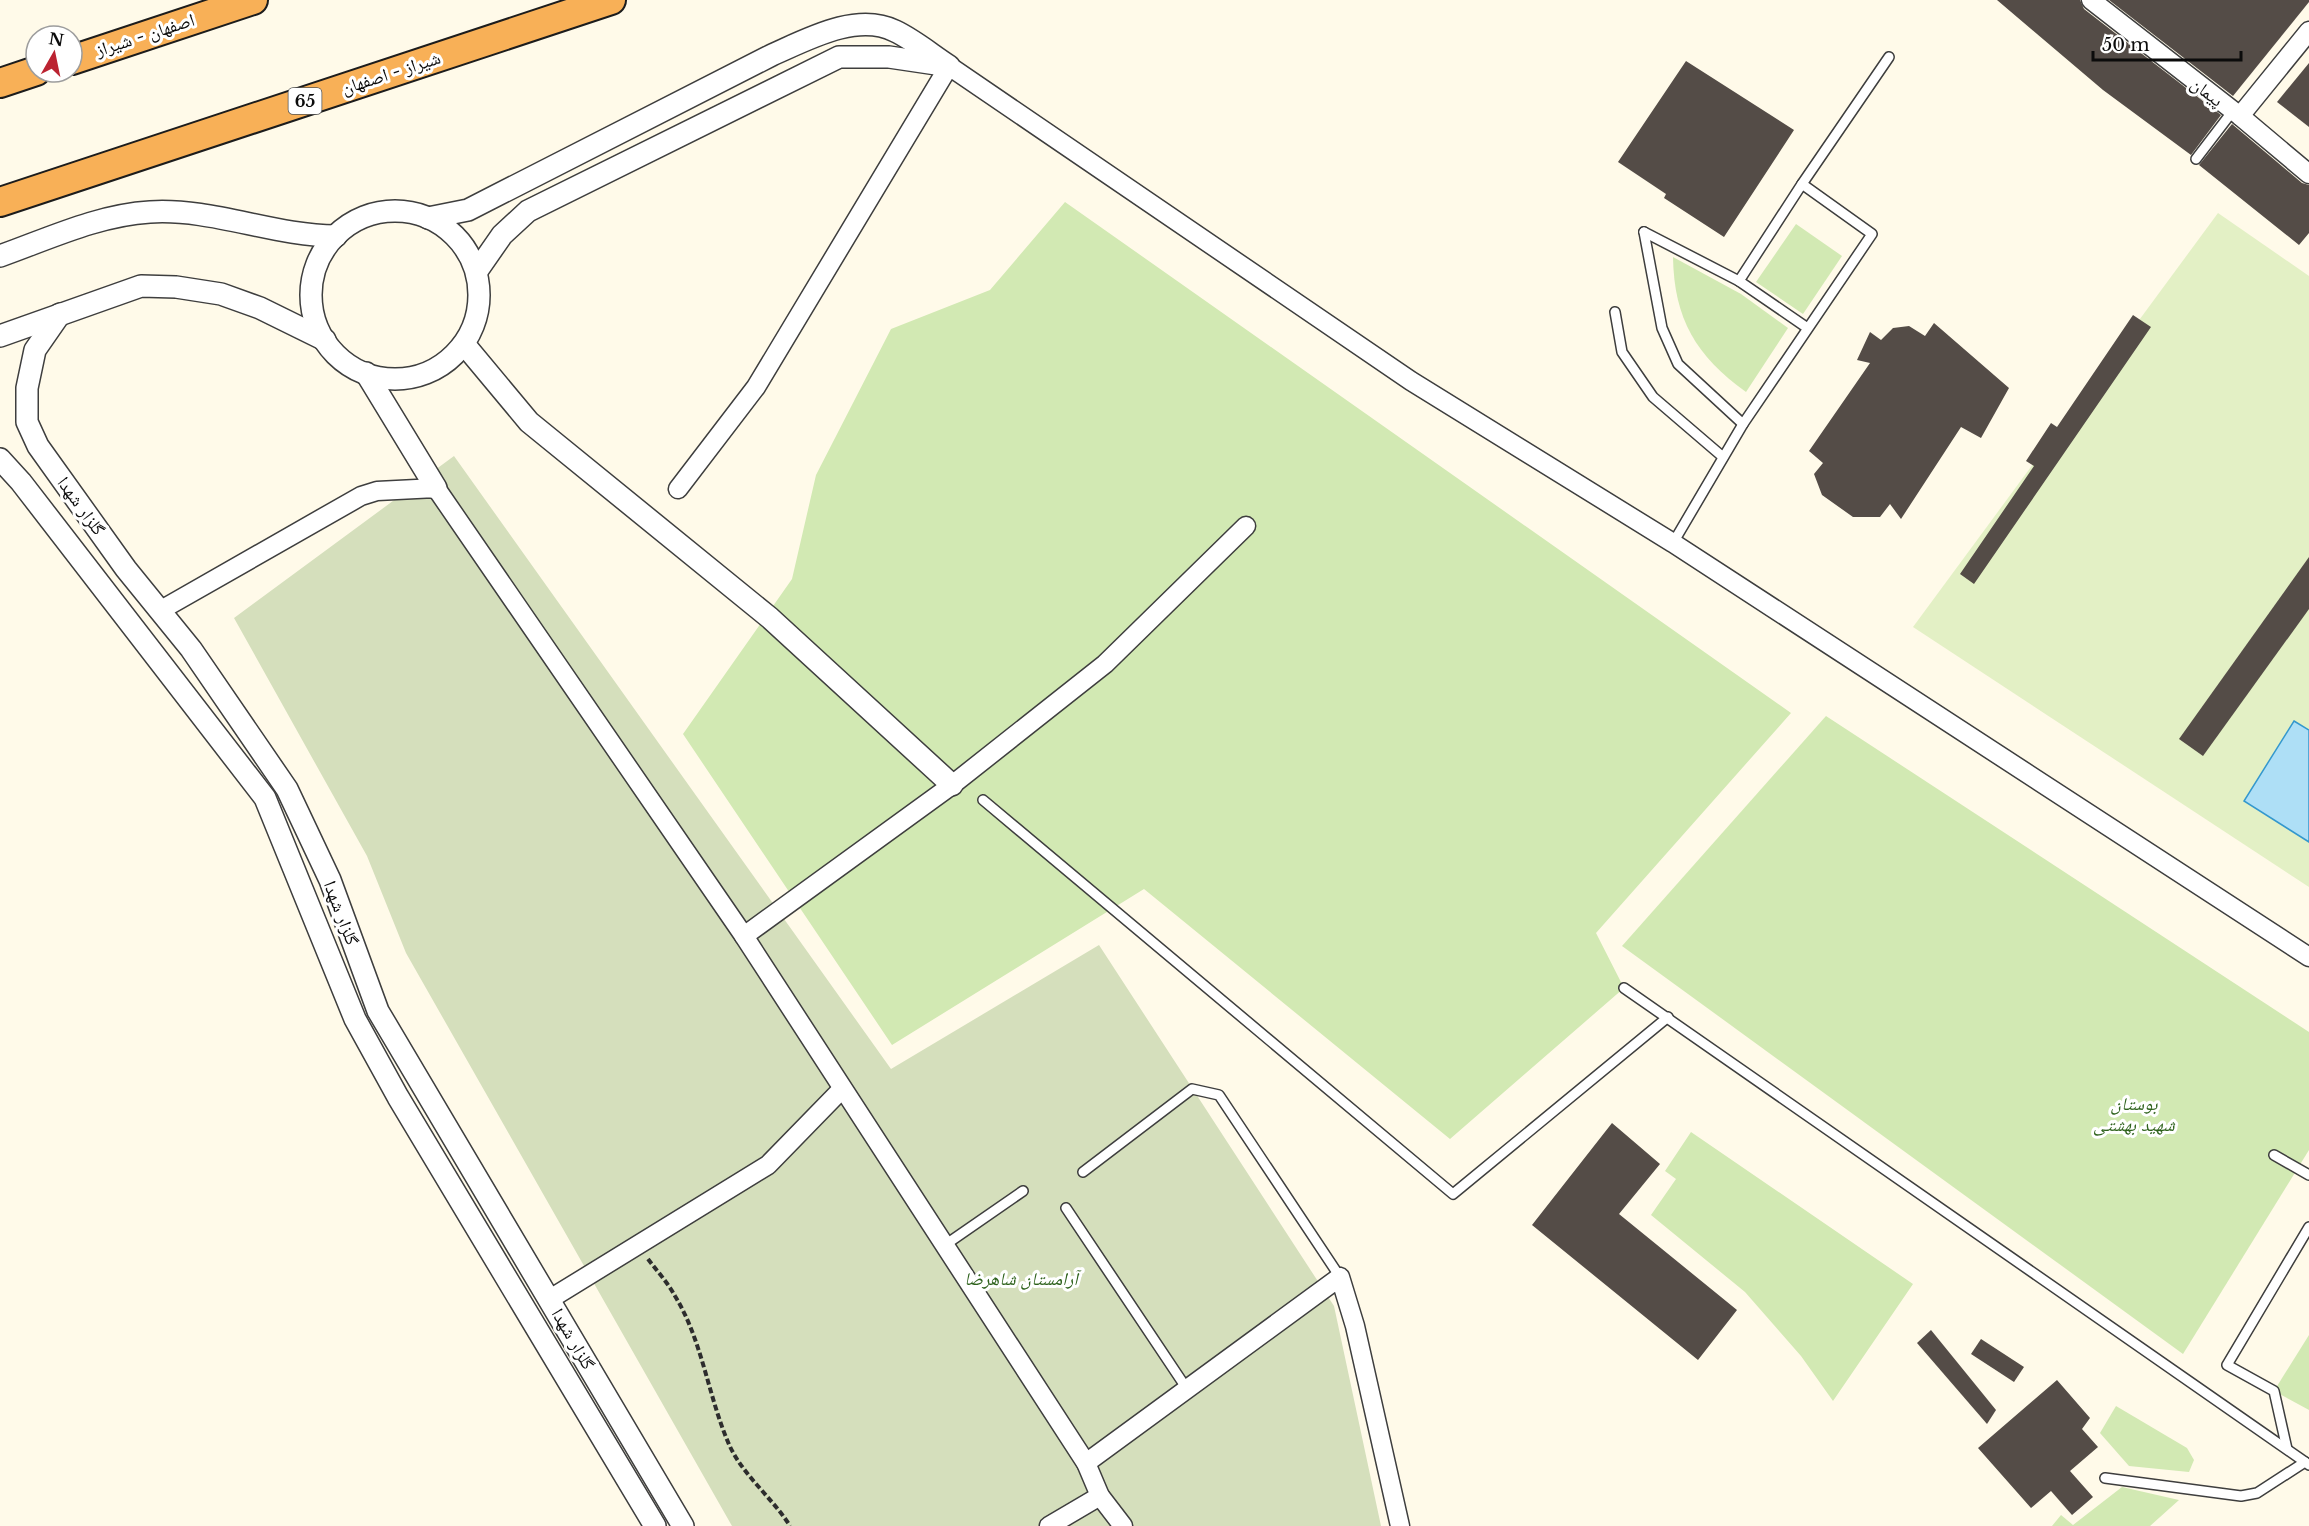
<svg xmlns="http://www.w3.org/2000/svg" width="2309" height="1526" font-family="'Libre Baskerville','Noto Naskh Arabic',serif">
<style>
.green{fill:#d2e9b3}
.cemetery{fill:#d5dfbc}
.pitch{fill:#e3f0c5}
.water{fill:#aedff6;stroke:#3498ce;stroke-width:1.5}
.building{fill:#544c47}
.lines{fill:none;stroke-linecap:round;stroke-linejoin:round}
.service-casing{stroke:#3e3e3e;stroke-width:12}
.minor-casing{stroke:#3e3e3e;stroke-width:21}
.tertiary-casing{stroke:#3e3e3e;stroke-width:24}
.trunk-casing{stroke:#1c1c1c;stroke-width:32}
.path{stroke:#2d2d2d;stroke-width:4;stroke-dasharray:6 3;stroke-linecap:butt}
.service{stroke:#fff;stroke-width:9}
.minor{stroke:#fff;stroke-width:18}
.tertiary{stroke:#fff;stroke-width:21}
.trunk{stroke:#f8b057;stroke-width:28}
.labels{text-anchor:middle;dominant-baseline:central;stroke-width:6;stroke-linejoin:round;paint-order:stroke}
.shield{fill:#fff;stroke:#545454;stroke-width:1.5}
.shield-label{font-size:16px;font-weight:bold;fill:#0b0b0b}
.street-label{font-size:18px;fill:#0b0b0b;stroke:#fff}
.park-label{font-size:18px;font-style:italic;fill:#2e621c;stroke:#fff}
</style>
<rect width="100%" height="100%" fill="#fffae9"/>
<!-- green -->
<g class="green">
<path d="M1065 202 1791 713 1596 933 1624 988 1450 1139 1144 889 892 1045 683 734 792 579 816 475 891 329 990 290Z"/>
<path d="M1796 224 1842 256 1803 314 1756 282Z"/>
<path d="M1673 257 1741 294 1788 328 1746 392C1696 356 1674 319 1673 257Z"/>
<path d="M1826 716 2309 1032V1150L2183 1354 1622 946Z"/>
<path d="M1691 1132 1913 1284 1833 1401 1801 1356 1745 1292 1651 1215 1676 1179 1665 1171Z"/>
<path d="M2309 1335V1410L2274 1391Z"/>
<path d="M2116 1406 2187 1448 2194 1460 2189 1472 2129 1466 2100 1433Z"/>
<path d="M2122 1487 2179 1500 2150 1526H2052L2061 1515 2073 1525Z"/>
</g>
<!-- cemetery -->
<path class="cemetery" d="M454 456 891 1069 1099 945 1334 1306 1381 1526H732L406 953 367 856 234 618Z"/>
<!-- pitch -->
<path class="pitch" d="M2218 213 2309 276V887L1913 627Z"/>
<!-- water -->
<path class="water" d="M2294 721 2309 730V842L2244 801Z"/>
<!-- building -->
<g class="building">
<path d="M1997 0H2080L2084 9 2221 115 2191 155 2103 90Z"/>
<path d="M2109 0H2309V2L2233 96Z"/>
<path d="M1686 61 1794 130 1724 237 1664 198 1666 194 1618 162Z"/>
<path d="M2309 63V127L2277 102Z"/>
<path d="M2232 124 2302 183 2309 185V233L2299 245 2199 165Z"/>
<path d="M2133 315 2151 327 1974 584 1960 574 2034 466 2026 461 2051 423 2057 427Z"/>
<path d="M1934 323 2009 388 1981 438 1961 427 1901 519 1890 504 1880 517H1853L1822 495 1814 474 1823 463 1809 451 1870 363 1857 360 1870 332 1881 340 1893 328 1909 326 1925 336Z"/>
<path d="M2309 557V609L2203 756 2179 739Z"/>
<path d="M1612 1123 1660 1164 1619 1214 1737 1310 1698 1360 1532 1225Z"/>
<path d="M1931 1330 1996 1410 1987 1424 1917 1343Z"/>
<path d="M1981 1339 2024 1367 2014 1382 1971 1354Z"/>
<path d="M2057 1380 2090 1418 2082 1429 2098 1447 2070 1471 2093 1497 2072 1515 2051 1491 2031 1508 1978 1448Z"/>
</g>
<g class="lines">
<defs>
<g id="service">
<path d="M2196 159 2232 112"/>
<path d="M1802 184 1889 57"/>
<path d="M1644 232 1662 328 1678 364 1743 424"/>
<path d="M1644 232 1739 281"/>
<path d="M1615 312 1622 352 1653 397 1723 457"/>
<path d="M1673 543 1743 424 1872 234 1802 184 1739 281 1806 327"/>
<path d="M983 800 1453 1194 1668 1017"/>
<path d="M1624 988 2305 1462"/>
<path d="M2274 1155 2309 1175"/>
<path d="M1083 1172 1192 1089 1219 1095 1340 1277"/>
<path d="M1066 1208 1187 1389"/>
<path d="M945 1245 1023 1191"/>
<path d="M2287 1449 2274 1391 2227 1365 2309 1227"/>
<path d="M2105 1478 2241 1496 2257 1493 2305 1462 2309 1465"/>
</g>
<g id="minor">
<path d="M2091 0 2240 116 2309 174"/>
<path d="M2240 116 2309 31"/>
<path d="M678 489 756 387 949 66 1411 381 1673 543 2309 957"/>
<path d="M161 610 361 496 377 491 436 488 744 936 1086 1463 1100 1496 1123 1526"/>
<path d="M744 936 952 785 1105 664 1246 526"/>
<path d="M550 1299 768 1165 842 1089"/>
<path d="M1086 1463 1340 1277 1355 1326 1400 1526"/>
<path d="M1049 1526 1100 1496"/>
</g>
<g id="tertiary">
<circle cx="395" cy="295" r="84"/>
<path d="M428 218 468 210 772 55C808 39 857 12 895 31 914 40 932 55 949 66"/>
<path d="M0 256C48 239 98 215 150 212 213 208 273 236 336 236"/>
<path d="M477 271 502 235 528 211 839 57H889L943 65"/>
<path d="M60 314 35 350 27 388V422L38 446 126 569 191 649 287 789 330 880 378 1011 683 1526"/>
<path d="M0 336 141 286 176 287 221 294 260 308 325 340"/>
<path d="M464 344 529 422 770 618 952 785"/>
<path d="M366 373 436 488"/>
<path d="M0 459 21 482 265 798 355 1019 398 1097 655 1526"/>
</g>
<g id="trunk">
<path d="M72 60 253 0"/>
<path d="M0 83 36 71"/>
<path d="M0 202 611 0"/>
</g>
</defs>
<!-- service casing -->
<use href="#service" class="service-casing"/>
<!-- minor casing -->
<use href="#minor" class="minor-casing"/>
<!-- tertiary casing -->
<use href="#tertiary" class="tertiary-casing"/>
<!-- trunk casing -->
<use href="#trunk" class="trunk-casing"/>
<!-- path -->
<path class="path" d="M648 1259C657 1271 668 1283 675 1296 702 1340 708 1395 728 1442 741 1474 772 1497 790 1526"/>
<!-- service -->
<use href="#service" class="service"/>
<!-- minor -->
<use href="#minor" class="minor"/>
<!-- tertiary -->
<use href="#tertiary" class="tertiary"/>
<!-- trunk -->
<use href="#trunk" class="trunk"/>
</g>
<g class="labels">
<!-- shield labels -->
<rect class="shield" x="288.5" y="88" width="33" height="26" rx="4.5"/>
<g class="shield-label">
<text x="305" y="101">65</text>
</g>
<!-- street labels -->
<g class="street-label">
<text transform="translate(145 35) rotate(-18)">اصفهان - شیراز</text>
<text transform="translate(391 73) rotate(-18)">شیراز - اصفهان</text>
<text transform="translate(2207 92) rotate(38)">پیمان</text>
<text transform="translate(81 506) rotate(54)">گلزار شهدا</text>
<text transform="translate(341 913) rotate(69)">گلزار شهدا</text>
<text transform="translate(573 1339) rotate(60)">گلزار شهدا</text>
</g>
<!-- park labels -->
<g class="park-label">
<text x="2134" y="1104">بوستان<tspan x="2134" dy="21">شهید بهشتی</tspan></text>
<text x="1021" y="1279">آرامستان شاهرضا</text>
</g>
</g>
<!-- north arrow -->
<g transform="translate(54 54) rotate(9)"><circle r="28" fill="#ffffff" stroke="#9d9d9d" stroke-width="1.5"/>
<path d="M0-4.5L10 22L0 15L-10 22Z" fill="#bb2331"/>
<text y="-9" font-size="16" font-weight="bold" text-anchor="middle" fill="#0b0b0b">N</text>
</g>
<!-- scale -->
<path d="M2093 51v9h148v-9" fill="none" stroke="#0b0b0b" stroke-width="3"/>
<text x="2102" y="51" font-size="18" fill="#0b0b0b" stroke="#ffffff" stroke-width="4.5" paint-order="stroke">50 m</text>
</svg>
